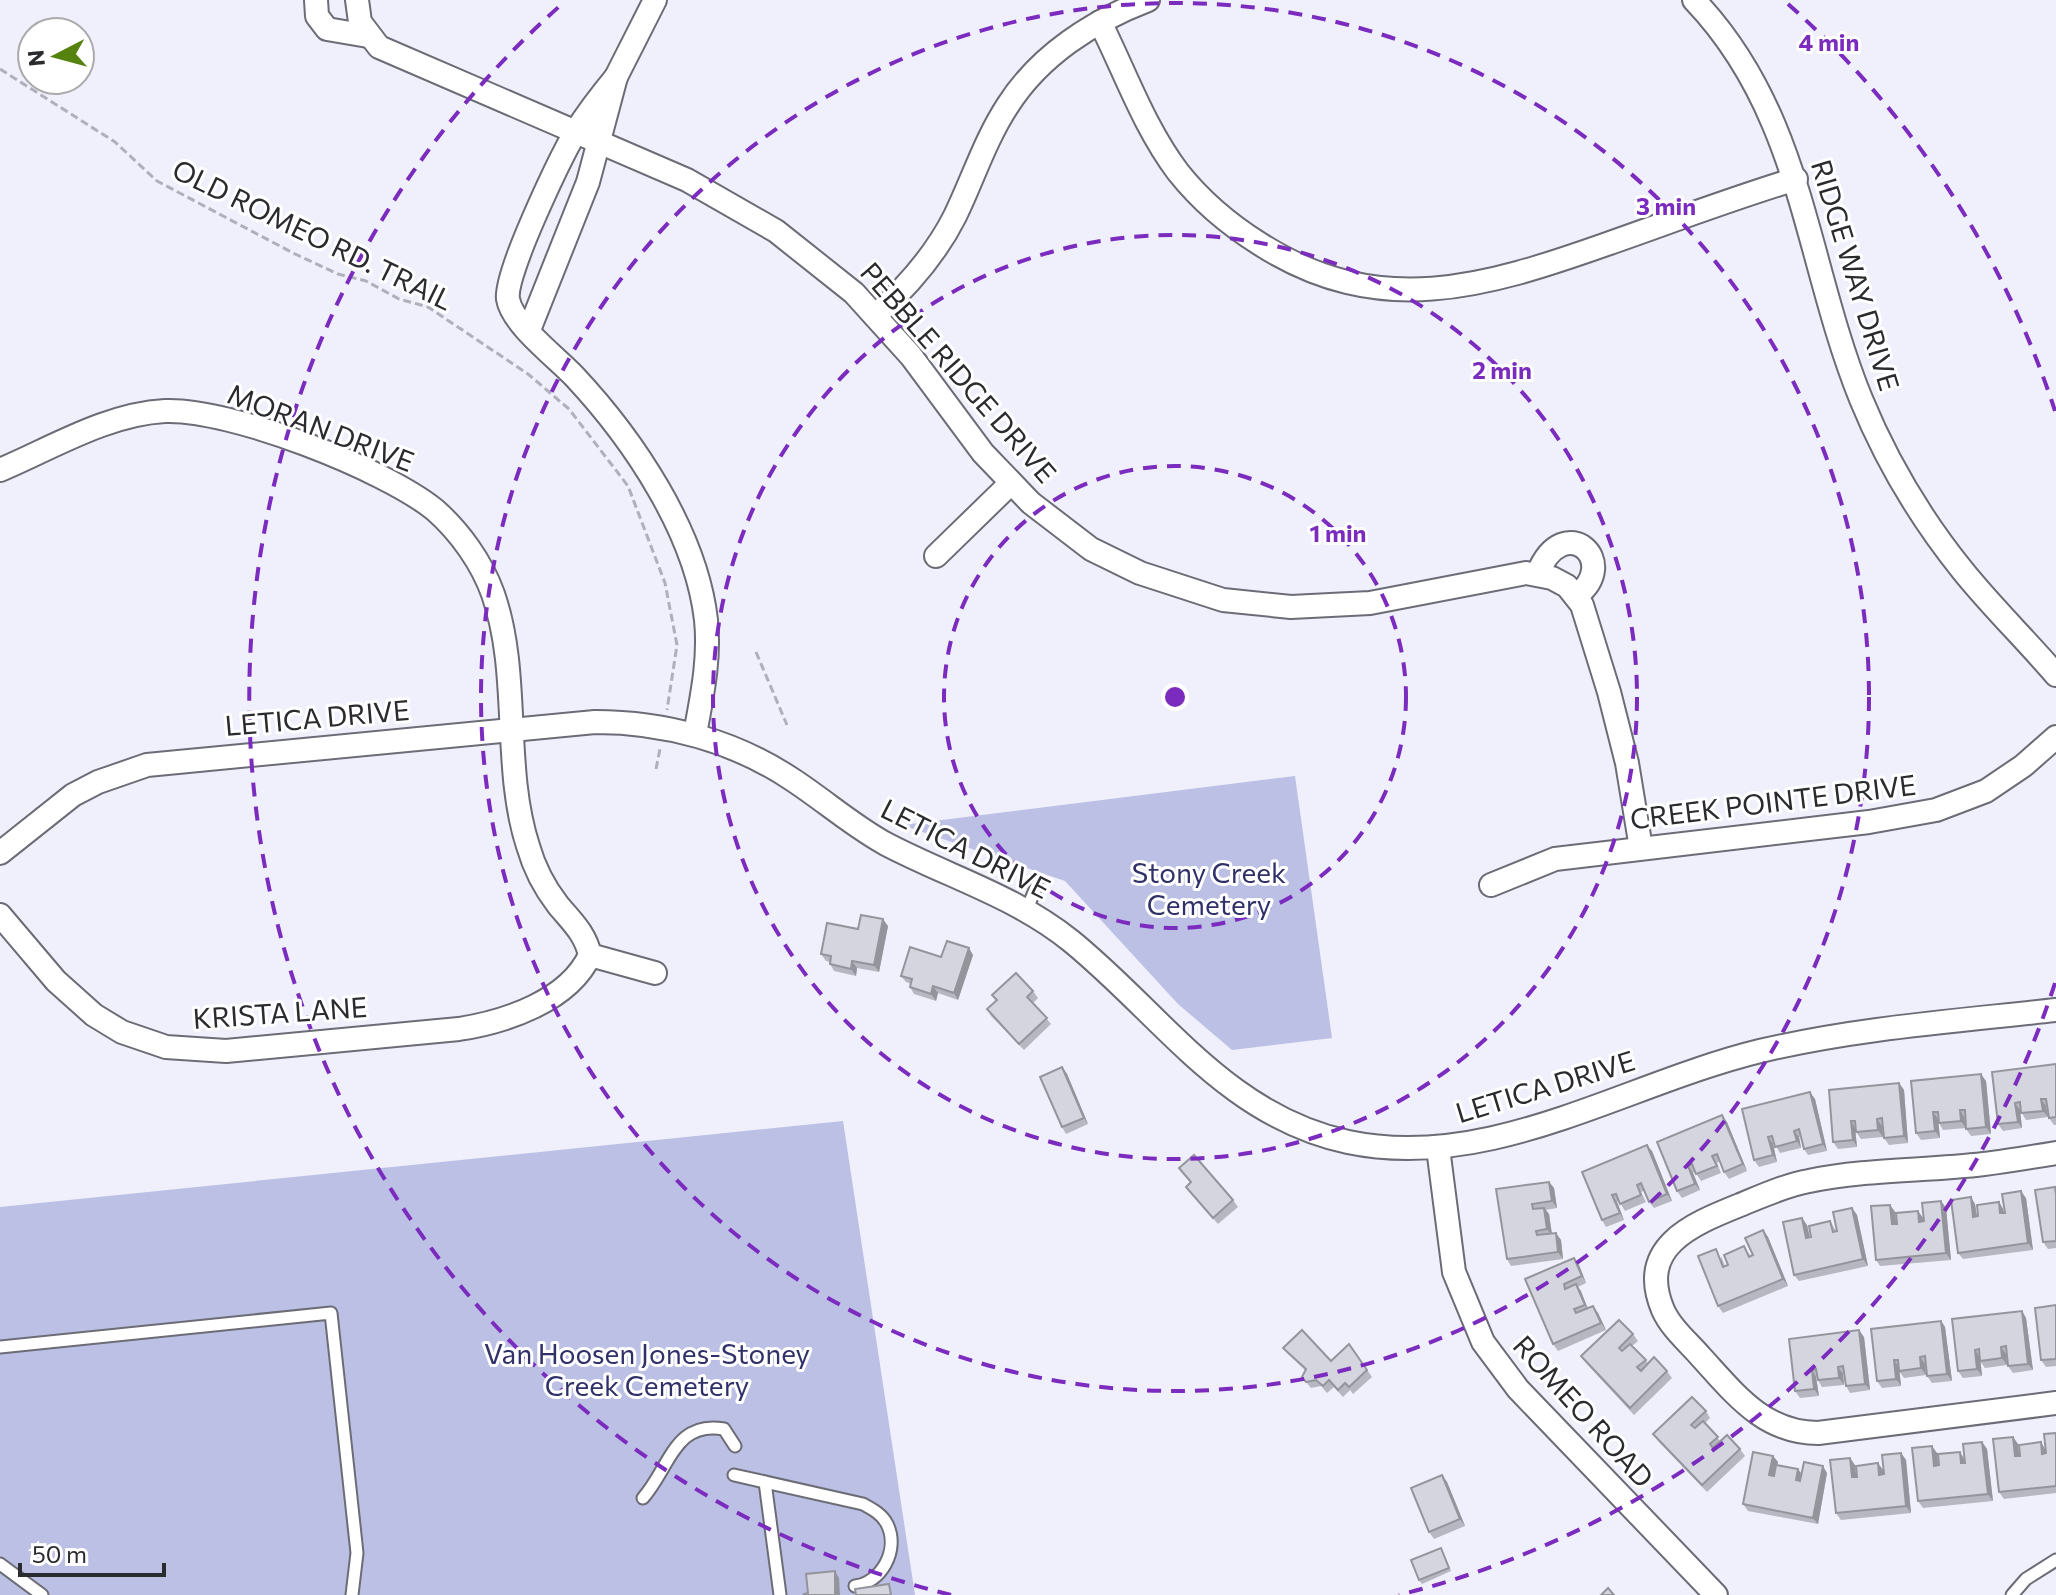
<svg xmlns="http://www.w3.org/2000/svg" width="2056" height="1595" font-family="Commissioner,sans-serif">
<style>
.green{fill:#bcc0e4}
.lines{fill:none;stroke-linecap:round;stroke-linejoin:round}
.lane-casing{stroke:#6b6c75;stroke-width:15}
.street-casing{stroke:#6b6c75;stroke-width:26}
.path{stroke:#afb0b9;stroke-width:3;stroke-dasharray:8 4;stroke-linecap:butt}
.lane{stroke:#fff;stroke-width:11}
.street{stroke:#fff;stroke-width:22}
.wall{fill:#b6b7c0}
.shaded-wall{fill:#94959c}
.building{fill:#d4d5df;stroke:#94959c;stroke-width:2}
.ring{fill:none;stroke:#7b2cbf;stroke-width:4;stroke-dasharray:14 10}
.labels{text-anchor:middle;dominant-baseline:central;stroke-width:6;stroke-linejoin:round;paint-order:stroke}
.street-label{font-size:28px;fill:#2a2b2f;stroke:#fff}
.park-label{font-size:28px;fill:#31316a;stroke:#fff}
.centre{fill:#7b2cbf;stroke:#fff;stroke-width:4}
.ring-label{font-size:24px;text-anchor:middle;font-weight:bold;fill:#7b2cbf;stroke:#fff;stroke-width:6;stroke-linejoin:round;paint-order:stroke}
</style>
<rect width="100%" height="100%" fill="#eff0fb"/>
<!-- green -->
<g class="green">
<path d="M1295 776 1332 1038 1232 1050 1178 1004 1065 881 902 825Z"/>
<path d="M843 1121 915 1595H0V1207Z"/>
</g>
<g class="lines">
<defs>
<g id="lane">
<path d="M1027 909 1037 885"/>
<path d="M0 1347 331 1313 357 1553 352 1595"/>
<path d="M734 1475 863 1504C872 1509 882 1514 887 1524 900 1550 881 1583 855 1586"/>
<path d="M765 1482 780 1595"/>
<path d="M643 1498C670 1467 675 1420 724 1429L735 1446"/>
<path d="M0 1564 42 1595"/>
<path d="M2012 1595 2026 1579 2056 1560"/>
</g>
<g id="street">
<path d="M316 0 317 16 327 29 368 36"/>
<path d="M357 0 360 22 379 47 687 180 776 231 854 293 911 356 983 453 1031 503 1091 549 1140 573 1223 600 1291 607 1370 603 1526 573 1552 578 1567 586 1582 605 1609 692 1627 763 1641 848"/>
<path d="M1694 0C1803 114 1805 261 1861 399 1886 460 1921 519 1963 571 1992 607 2026 640 2056 675"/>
<path d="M1100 22C1125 72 1144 127 1178 172 1201 201 1228 224 1260 244 1379 320 1485 287 1607 244 1670 222 1733 198 1796 179"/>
<path d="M616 77C602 94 588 112 576 131 561 157 504 274 508 299 512 324 556 357 574 376 633 439 696 532 706 620 710 659 702 696 695 734"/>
<path d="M875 316C907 287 936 254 955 216 973 179 985 140 1008 105 1040 55 1093 21 1148 0"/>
<path d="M529 330 588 182 616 77 655 0"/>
<path d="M0 470C52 448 107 414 165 411 229 408 385 469 435 510 460 532 482 563 493 594 521 674 502 766 528 846 534 867 544 887 558 905 572 922 585 933 590 955L655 973"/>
<path d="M936 556 1011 483"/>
<path d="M1538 573C1564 509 1622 562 1576 596"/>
<path d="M0 853 73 795 98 782 147 765 595 722C665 722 735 741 793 780 825 801 853 826 886 844 949 877 1015 896 1071 941 1162 1015 1226 1116 1348 1142 1490 1172 1625 1084 1760 1051 1857 1028 1957 1021 2056 1010"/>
<path d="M1491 885 1555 859 1869 822 1936 810 1986 791 2023 766 2056 737"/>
<path d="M0 915 56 981 94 1015 122 1032 166 1047 226 1051 459 1029C505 1022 569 1001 590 955"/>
<path d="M1438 1148 1454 1272 1483 1342 1518 1389 1716 1595"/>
<path d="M2056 1153C2032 1157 2008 1161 1984 1164 1926 1171 1866 1169 1809 1181 1786 1185 1762 1196 1740 1205 1693 1224 1636 1246 1663 1310 1671 1328 1688 1342 1701 1357 1735 1394 1764 1433 1818 1433L2056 1403"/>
</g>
</defs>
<!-- lane casing -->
<use href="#lane" class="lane-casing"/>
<!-- street casing -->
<use href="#street" class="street-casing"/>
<!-- path -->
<g class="path">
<path d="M0 69 115 142 157 181 293 253 338 274 366 281 399 299 428 307 528 374 569 409 628 486 665 583 677 645 667 710"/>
<path d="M756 652 787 725"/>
<path d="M656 769 660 749"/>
</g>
<!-- lane -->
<use href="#lane" class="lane"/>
<!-- street -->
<use href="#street" class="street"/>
</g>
<!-- wall -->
<g class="wall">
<path d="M888 926 879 972 857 968 856 976 834 971 830 964V962L826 961 821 954 858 929Z"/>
<path d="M973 955 958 1000 938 993 936 1001 914 994 910 987 911 984 906 982 901 976 941 957Z"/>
<path d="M1033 991 1038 998 1033 1003 1051 1024 1024 1050 991 1016 987 1009 996 1001 992 995Z"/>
<path d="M2056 1064V1125H2054L2049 1118 2047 1106H2046L2048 1117 2026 1120 2020 1110 2022 1128 2003 1131 1998 1124 1992 1072Z"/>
<path d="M1062 1067 1067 1074 1088 1124 1066 1134 1062 1127Z"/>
<path d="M1911 1081H1986L1991 1134 1971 1136 1966 1129 1965 1117 1966 1128 1943 1130 1939 1123 1938 1119 1940 1138 1921 1140 1916 1133Z"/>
<path d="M1899 1083 1904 1090 1908 1143 1889 1145 1884 1138 1883 1126V1137L1861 1139 1856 1132 1855 1128 1857 1147 1838 1149 1833 1142 1829 1090Z"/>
<path d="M1815 1099 1827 1151 1808 1155 1804 1149 1801 1137H1799L1801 1148 1780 1153 1774 1143 1773 1144 1777 1162 1759 1167 1754 1160 1742 1109Z"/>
<path d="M1727 1122 1747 1171 1729 1179 1724 1172 1720 1161 1717 1163 1721 1173 1701 1181 1695 1172 1693 1173 1700 1190 1682 1198 1677 1191 1657 1142Z"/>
<path d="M1652 1151 1672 1201 1654 1208 1649 1202 1644 1191 1641 1192 1646 1202 1625 1211 1619 1201 1617 1202 1624 1220 1606 1227 1602 1220 1582 1172Z"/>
<path d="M1179 1168 1233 1200 1238 1207 1218 1224 1186 1187 1190 1182Z"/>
<path d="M1549 1182 1554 1188 1557 1208 1546 1210 1549 1214 1552 1233 1561 1240 1563 1259 1511 1266 1507 1259 1496 1189Z"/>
<path d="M2056 1188V1248L2048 1249 2043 1242Z"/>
<path d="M2026 1198 2033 1250 1963 1259 1958 1253 1975 1204 1977 1216 1999 1202 2003 1209 2004 1213Z"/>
<path d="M1941 1201 1946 1208 1951 1260 1880 1266 1876 1260 1890 1205 1895 1212 1896 1224 1918 1211 1923 1218Z"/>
<path d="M1852 1208 1857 1215 1868 1266 1799 1281 1794 1275 1807 1225 1810 1237 1830 1221 1836 1231H1837Z"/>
<path d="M1763 1230 1768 1237 1788 1286 1723 1313 1718 1306 1721 1256 1725 1266 1749 1253 1750 1256 1753 1255Z"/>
<path d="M1579 1265 1586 1283 1578 1287 1588 1308 1598 1313 1606 1330 1558 1351 1553 1344 1525 1279Z"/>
<path d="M2056 1305V1366L2046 1367 2041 1360Z"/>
<path d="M2022 1311 2026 1318 2033 1370 2013 1373 2008 1366 2007 1354H2006L2007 1365 1985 1368 1980 1361V1357L1982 1376 1963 1378 1958 1371 1952 1319Z"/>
<path d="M1941 1321 1945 1327 1952 1381 1932 1383 1927 1376 1926 1364H1925L1926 1375 1904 1378 1899 1371V1367L1901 1386 1882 1388 1877 1381 1871 1329Z"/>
<path d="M1633 1334 1638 1341 1632 1346 1648 1363 1667 1371 1672 1378 1634 1415 1586 1363 1581 1356Z"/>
<path d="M1864 1337 1870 1390 1850 1393 1846 1386 1844 1373 1843 1374 1844 1385 1822 1387 1816 1377 1819 1396 1800 1398 1795 1391 1789 1339Z"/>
<path d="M1349 1344 1372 1377 1353 1394 1350 1390 1343 1397 1334 1387 1327 1393 1321 1386 1311 1388 1302 1377 1305 1370 1288 1354 1283 1348 1331 1361Z"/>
<path d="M1706 1411 1710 1418 1705 1423 1720 1441 1740 1449 1745 1456 1707 1492 1658 1441 1653 1434Z"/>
<path d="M2056 1433V1493L2004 1499 1999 1492 2013 1437 2018 1444 2019 1456 2045 1449Z"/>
<path d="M1982 1442 1987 1449 1993 1501 1923 1508 1918 1501 1937 1453 1938 1465 1960 1452 1964 1459Z"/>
<path d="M1901 1453 1906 1460 1911 1513 1841 1520 1836 1513 1855 1465 1856 1477 1883 1470Z"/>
<path d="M1773 1456 1778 1462 1777 1465 1798 1469 1802 1475 1827 1473 1818 1524 1748 1511 1743 1504Z"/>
<path d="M1442 1475 1447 1482 1465 1526 1434 1539 1429 1532Z"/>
<path d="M1441 1548 1451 1571 1422 1584 1419 1580Z"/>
</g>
<!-- shaded-wall -->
<g class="shaded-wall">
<path d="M883 919 888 926 879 972 874 965Z"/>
<path d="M969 948 973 955 958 1000 954 993Z"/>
<path d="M852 961 857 968 856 976 851 969Z"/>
<path d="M933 986 938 993 936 1001 931 994Z"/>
<path d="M1062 1067 1067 1074 1088 1124 1084 1118Z"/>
<path d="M1981 1074 1986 1081 1991 1134 1986 1127Z"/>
<path d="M1899 1083 1904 1090 1908 1143 1904 1136Z"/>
<path d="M1810 1092 1815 1099 1827 1151 1823 1144Z"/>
<path d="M2041 1099 2046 1106 2048 1117 2043 1111Z"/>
<path d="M2015 1103 2020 1110 2022 1128 2018 1122Z"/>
<path d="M1960 1110 1964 1117 1966 1128 1961 1121Z"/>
<path d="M1933 1112 1938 1119 1940 1138 1935 1131Z"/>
<path d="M1722 1115 1727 1122 1747 1171 1743 1164Z"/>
<path d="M1877 1119 1882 1126 1883 1137 1878 1130Z"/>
<path d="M1851 1121 1855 1128 1857 1147 1853 1140Z"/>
<path d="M1794 1131 1799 1137 1801 1148 1797 1141Z"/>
<path d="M1768 1137 1773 1144 1777 1162 1773 1155Z"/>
<path d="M1647 1145 1652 1151 1672 1201 1667 1194Z"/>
<path d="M1688 1166 1693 1173 1700 1190 1695 1184Z"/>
<path d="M1549 1182 1554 1188 1557 1208 1552 1201Z"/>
<path d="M2021 1191 2026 1198 2033 1250 2028 1243Z"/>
<path d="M1612 1195 1617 1202 1624 1220 1620 1213Z"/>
<path d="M1971 1197 1975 1204 1978 1224 1973 1217Z"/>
<path d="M1941 1201 1946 1208 1951 1260 1946 1253Z"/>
<path d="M1999 1202 2003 1209 2005 1220 2000 1213Z"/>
<path d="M1890 1205 1895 1212 1897 1231 1892 1224Z"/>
<path d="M1544 1208 1549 1214 1552 1236 1547 1229Z"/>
<path d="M1852 1208 1857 1215 1868 1266 1863 1259Z"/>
<path d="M1918 1211 1923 1218 1924 1229 1919 1222Z"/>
<path d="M1802 1218 1807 1225 1811 1244 1806 1238Z"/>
<path d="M1763 1230 1768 1237 1788 1286 1783 1279Z"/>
<path d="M1556 1233 1561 1240 1563 1259 1558 1252Z"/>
<path d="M1574 1258 1579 1265 1586 1283 1582 1276Z"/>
<path d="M1576 1284 1581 1291 1589 1312 1585 1305Z"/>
<path d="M1593 1306 1598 1313 1606 1330 1601 1323Z"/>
<path d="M2022 1311 2026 1318 2033 1370 2028 1364Z"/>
<path d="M1941 1321 1945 1327 1952 1381 1947 1374Z"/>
<path d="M1859 1330 1864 1337 1870 1390 1865 1384Z"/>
<path d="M2001 1347 2006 1354 2007 1365 2002 1358Z"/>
<path d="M1975 1350 1980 1357 1982 1376 1977 1369Z"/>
<path d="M1920 1357 1925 1364 1926 1375 1921 1368Z"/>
<path d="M1894 1360 1899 1367 1901 1386 1896 1379Z"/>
<path d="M1838 1367 1843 1374 1844 1385 1839 1378Z"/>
<path d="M1812 1370 1816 1377 1819 1396 1814 1389Z"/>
<path d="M2013 1437 2018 1444 2020 1463 2015 1456Z"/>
<path d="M1982 1442 1987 1449 1993 1501 1988 1494Z"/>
<path d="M2041 1442 2045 1449 2047 1461 2042 1454Z"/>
<path d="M1932 1446 1937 1453 1939 1473 1934 1466Z"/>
<path d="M1960 1452 1964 1459 1966 1470 1961 1463Z"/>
<path d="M1901 1453 1906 1460 1911 1513 1906 1506Z"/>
<path d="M1773 1456 1778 1462 1774 1482 1769 1475Z"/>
<path d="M1850 1458 1855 1465 1857 1484 1852 1477Z"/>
<path d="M1878 1463 1883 1470 1884 1482 1879 1475Z"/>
<path d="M1823 1466 1827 1473 1818 1524 1813 1518Z"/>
<path d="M1798 1469 1803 1476 1801 1487 1796 1480Z"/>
<path d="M1442 1475 1447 1482 1465 1526 1460 1519Z"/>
<path d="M835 1571 839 1578 840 1595H835Z"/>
</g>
<!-- building -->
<g class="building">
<path d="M861 915 883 919 874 965 852 961 851 969 830 964 831 956 821 954 827 923 858 929Z"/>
<path d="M947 941 969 948 954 993 933 986 931 994 910 987 912 979 901 976 910 947 941 957Z"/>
<path d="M1016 973 1033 991 1027 997 1047 1018 1019 1044 987 1009 997 1000 992 995Z"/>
<path d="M2056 1064V1117L2049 1118 2046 1099H2041L2043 1111 2021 1113 2020 1102 2015 1103 2018 1122 1998 1124 1992 1072Z"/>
<path d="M1062 1067 1084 1118 1062 1127 1040 1077Z"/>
<path d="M1981 1074 1986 1127 1966 1129 1965 1110H1960L1961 1121 1939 1123 1938 1112H1933L1935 1131 1916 1133 1911 1081Z"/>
<path d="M1899 1083 1904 1136 1884 1138 1882 1118 1877 1119 1878 1130 1856 1132 1855 1121H1851L1853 1140 1833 1142 1829 1090Z"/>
<path d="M1810 1092 1823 1144 1804 1149 1799 1129 1794 1131 1797 1141 1775 1147 1772 1136 1768 1137 1773 1155 1754 1160 1742 1109Z"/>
<path d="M1722 1115 1743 1164 1724 1172 1717 1154 1712 1156 1717 1166 1696 1174 1692 1164 1688 1166 1695 1184 1677 1191 1657 1142Z"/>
<path d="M1647 1145 1667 1194 1649 1202 1641 1183 1637 1185 1641 1195 1620 1204 1616 1194 1612 1195 1620 1213 1602 1220 1582 1172Z"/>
<path d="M1194 1155 1233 1200 1213 1218 1186 1187 1191 1182 1179 1168Z"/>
<path d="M1549 1182 1552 1201 1532 1204 1533 1209 1544 1208 1547 1229 1536 1231 1537 1235 1556 1233 1558 1252 1507 1259 1496 1189Z"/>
<path d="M2055 1187 2056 1195V1241L2043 1242 2035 1190Z"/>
<path d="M2021 1191 2028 1243 1958 1253 1951 1200 1971 1197 1973 1217 1978 1216 1977 1205 1999 1202 2000 1213H2005L2002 1194Z"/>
<path d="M1941 1201 1946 1253 1876 1260 1871 1206 1890 1205 1892 1224H1897L1896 1213 1918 1211 1919 1222 1924 1221 1922 1203Z"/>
<path d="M1852 1208 1863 1259 1794 1275 1783 1222 1802 1218 1806 1238 1811 1237 1809 1226 1830 1221 1833 1232 1837 1231 1833 1212Z"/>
<path d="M1763 1230 1783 1279 1718 1306 1698 1256 1716 1249 1723 1267 1728 1265 1724 1255 1744 1246 1749 1257 1753 1255 1745 1238Z"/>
<path d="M1574 1258 1582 1276 1564 1284 1565 1289 1576 1284 1585 1305 1574 1309 1576 1313 1593 1306 1601 1323 1553 1344 1525 1279Z"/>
<path d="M2056 1305V1359L2041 1360 2035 1308Z"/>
<path d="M2022 1311 2028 1364 2008 1366 2006 1346 2001 1347 2002 1358 1980 1361 1979 1349 1975 1350 1977 1369 1958 1371 1952 1319Z"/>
<path d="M1619 1320 1633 1334 1619 1348 1622 1351 1630 1344 1646 1360 1637 1367 1641 1371 1654 1357 1667 1371 1630 1408 1581 1356Z"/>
<path d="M1941 1321 1947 1374 1927 1376 1925 1356 1920 1357 1921 1368 1899 1371 1898 1360H1894L1896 1379 1877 1381 1871 1329Z"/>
<path d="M1302 1330 1331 1361 1349 1344 1367 1370 1349 1387 1345 1383 1338 1390 1329 1380 1323 1386 1316 1380 1306 1382 1302 1377 1306 1369 1283 1348Z"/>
<path d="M1859 1330 1865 1384 1846 1386 1843 1366 1838 1367 1839 1378 1818 1380 1816 1369 1812 1370 1814 1389 1795 1391 1789 1339Z"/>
<path d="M1692 1397 1706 1411 1691 1425 1695 1428 1703 1421 1718 1437 1710 1444 1713 1448 1727 1435 1740 1449 1702 1485 1653 1434Z"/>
<path d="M2056 1433V1486L1999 1492 1993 1439 2013 1437 2015 1456H2020L2019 1445 2041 1442 2042 1454 2046 1453 2044 1434Z"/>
<path d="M1982 1442 1988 1494 1918 1501 1912 1448 1932 1446 1934 1466 1939 1465 1938 1454 1960 1452 1961 1463H1965L1963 1444Z"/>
<path d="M1753 1452 1773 1456 1769 1475 1774 1476 1776 1465 1798 1469 1796 1480 1800 1481 1804 1462 1823 1466 1813 1518 1743 1504Z"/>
<path d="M1901 1453 1906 1506 1836 1513 1830 1460 1850 1458 1852 1477H1857L1856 1466 1878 1463 1879 1475 1884 1474 1882 1455Z"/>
<path d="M1442 1475 1460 1519 1429 1532 1411 1488Z"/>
<path d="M1441 1548 1449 1568 1419 1580 1411 1560Z"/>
<path d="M835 1571V1595H805L804 1594 808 1593 806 1574Z"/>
<path d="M889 1584 891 1595H856L855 1589Z"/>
<path d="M1608 1588 1614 1595H1601Z"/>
</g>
<!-- distance rings -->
<g class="ring">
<circle cx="1175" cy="697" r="231"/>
<circle cx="1175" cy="697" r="462"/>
<circle cx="1175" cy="697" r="694"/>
<path d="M2055 983A925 925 0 0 1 1399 1595M951 1595A925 925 0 0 1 562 4M1788 4A925 925 0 0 1 2055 411"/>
</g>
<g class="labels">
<!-- street labels -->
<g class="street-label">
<text transform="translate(313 234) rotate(26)">OLD ROMEO RD. TRAIL</text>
<text transform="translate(1856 275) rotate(73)">RIDGE WAY DRIVE</text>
<text transform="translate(959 372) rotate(49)">PEBBLE RIDGE DRIVE</text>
<text transform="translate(321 427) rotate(21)">MORAN DRIVE</text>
<text transform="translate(317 717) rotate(-5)">LETICA DRIVE</text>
<text transform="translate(1773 801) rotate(-7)">CREEK POINTE DRIVE</text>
<text transform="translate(966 848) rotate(27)">LETICA DRIVE</text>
<text transform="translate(280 1012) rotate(-4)">KRISTA LANE</text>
<text transform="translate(1545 1086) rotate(-17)">LETICA DRIVE</text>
<text transform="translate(1584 1411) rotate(48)">ROMEO ROAD</text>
</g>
<!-- park labels -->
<g class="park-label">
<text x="1209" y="872">Stony Creek<tspan x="1209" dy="32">Cemetery</tspan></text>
<text x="647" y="1353">Van Hoosen Jones-Stoney<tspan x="647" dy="32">Creek Cemetery</tspan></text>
</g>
</g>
<circle cx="1175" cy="697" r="12" class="centre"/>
<g class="ring-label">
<text x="1829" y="51">4 min</text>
<text x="1666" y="215">3 min</text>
<text x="1502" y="379">2 min</text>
<text x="1338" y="542">1 min</text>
</g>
<!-- north arrow -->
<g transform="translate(56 56) rotate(264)"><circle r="38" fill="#ffffff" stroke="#aaaaac" stroke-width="2"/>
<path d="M0-6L14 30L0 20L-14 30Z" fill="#56830f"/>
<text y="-12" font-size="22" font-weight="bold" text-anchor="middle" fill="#2a2b2f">N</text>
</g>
<!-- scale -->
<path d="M20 1563v12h144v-12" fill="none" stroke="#2a2b2f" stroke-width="4"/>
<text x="32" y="1563" font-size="24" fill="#2a2b2f" stroke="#ffffff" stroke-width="6" paint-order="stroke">50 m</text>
</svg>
